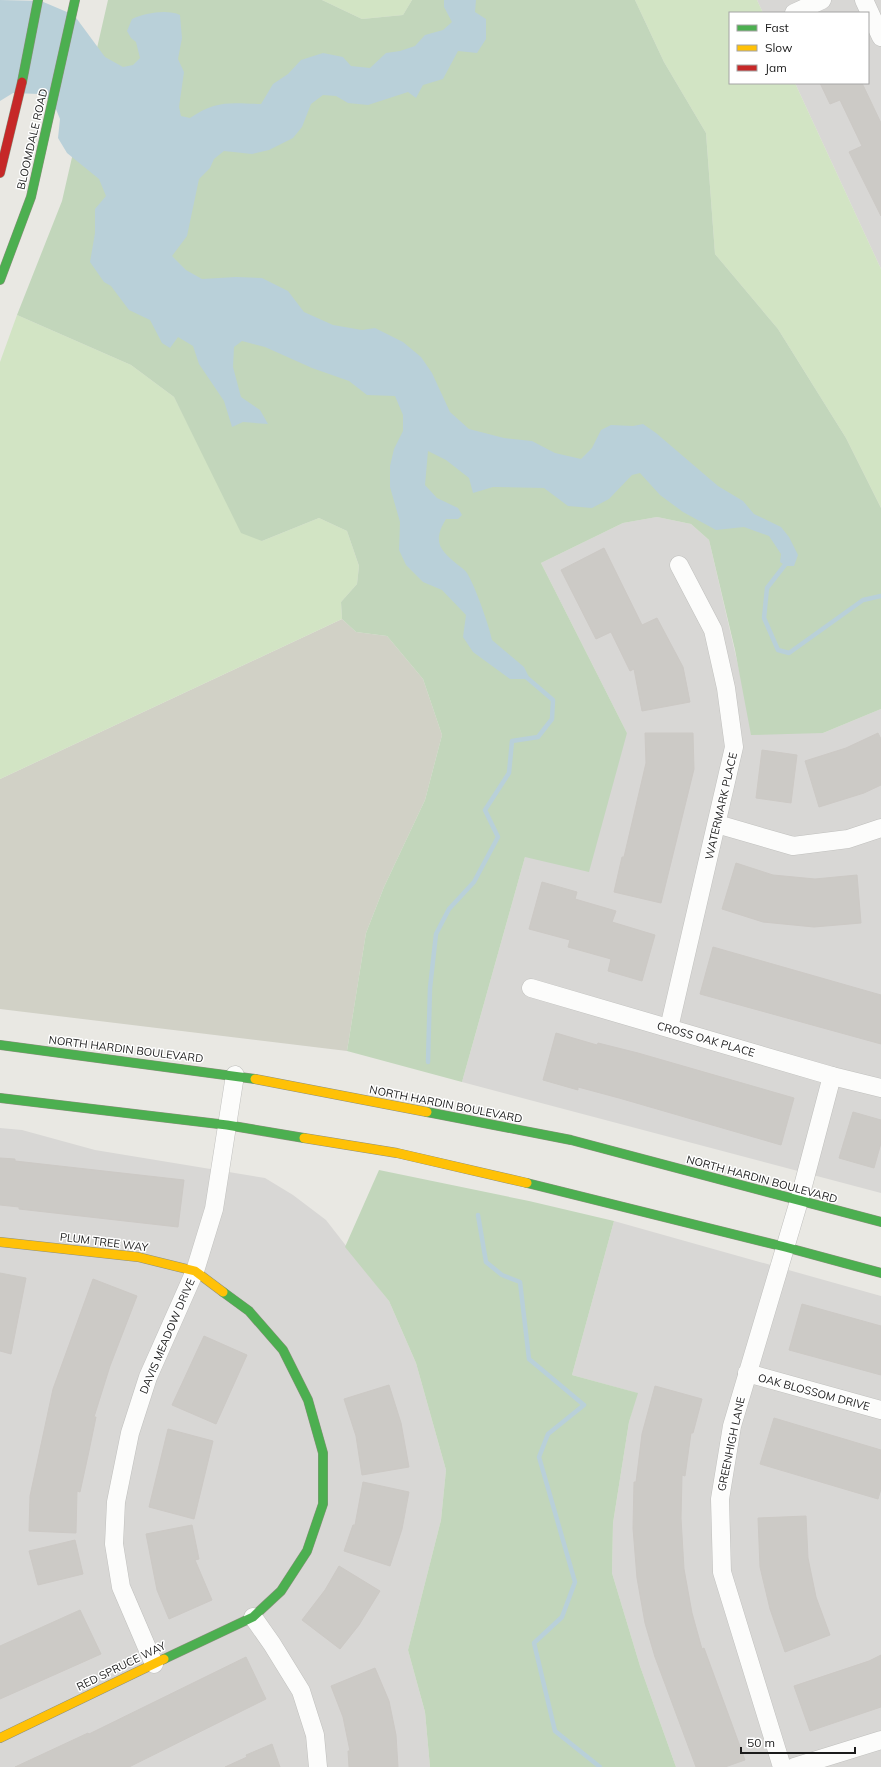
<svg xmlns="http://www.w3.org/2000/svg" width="881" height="1767" font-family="Mulish,sans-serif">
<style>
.residential{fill:#d8d7d5}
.construction{fill:#d1d1c6}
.grass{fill:#d2e4c4}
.forest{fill:#c2d6bb}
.water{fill:#b9d0d9}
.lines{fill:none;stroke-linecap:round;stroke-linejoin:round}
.stream{stroke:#b9d0d9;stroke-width:4.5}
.building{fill:#cccac6;stroke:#ccc9c5}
.street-casing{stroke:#c0c0be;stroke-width:19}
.fast-casing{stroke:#8d907e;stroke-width:10}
.slow-casing{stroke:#8d907e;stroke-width:10}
.jam-casing{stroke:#8d907e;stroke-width:10}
.street{stroke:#fcfcfb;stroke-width:18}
.fast{stroke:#4caf50;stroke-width:9}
.slow{stroke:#ffc107;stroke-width:9}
.jam{stroke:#c62828;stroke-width:9}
.labels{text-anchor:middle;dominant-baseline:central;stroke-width:3;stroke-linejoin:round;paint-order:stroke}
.street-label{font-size:11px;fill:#1b1b1b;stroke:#fff}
</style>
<rect width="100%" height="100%" fill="#e9e8e3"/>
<!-- residential -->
<g class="residential">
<path d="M757 0H881V269L795 83H868V13H763Z"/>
<path d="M657 517 691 524 709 540 741 678 823 733 881 709V1193L462 1082 525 857 627 733 541 563 623 523Z"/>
<path d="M0 1128 22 1130 95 1150 265 1178 293 1195 326 1220 389 1301 416 1363 446 1470 441 1520 408 1650 425 1712 430 1767H0Z"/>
<path d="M614 1221 881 1296V1767H676L640 1666 612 1573 613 1523 629 1422 637 1393 572 1375Z"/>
</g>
<!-- construction -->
<path class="construction" d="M342 619 356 632 387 636 423 679 442 735 425 800 384 887 366 933 347 1051 0 1009V779Z"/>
<!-- grass -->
<g class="grass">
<path d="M322 0H412L403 15 362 19Z"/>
<path d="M635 0H757L763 13H730V83H795L881 269V508L846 438 778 329 715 254 706 133 664 62Z"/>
<path d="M17 315 131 365 174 397 202 452 262 541 319 518 347 531 359 566 357 584 341 602 342 619 0 779V362Z"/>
</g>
<!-- forest -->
<g class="forest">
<path d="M108 0H322L362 19 403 15 412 0H635L664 62 706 133 715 254 778 329 846 438 881 508V709L823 733 751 735 735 650 709 540 691 524 657 517 623 523 541 563 627 733 589 872 525 857 462 1082 347 1051 366 933 384 887 425 800 442 735 423 679 387 636 356 632 342 619 341 602 357 584 359 566 347 531 319 518 262 541 241 533 174 397 131 365 17 315 62 201Z"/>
<path d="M379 1170 529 1201 614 1221 572 1375 638 1393 629 1422 613 1523 612 1573 640 1666 676 1767H430L425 1712 408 1650 441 1520 446 1470 416 1363 389 1301 345 1247Z"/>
</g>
<!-- water -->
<path class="water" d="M0 0 41 1 74 15 105 57 123 67 133 65 140 58 136 42 131 38 127 31 132 19C145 13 167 9 180 15L182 38 178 59 184 72 179 107 181 116 190 118C216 100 230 103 261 104L273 84 288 74 301 60 323 53 343 57 351 66 370 68 386 53 400 51 415 46 425 35 443 30 452 22 444 7V0H476L475 12 486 19V39L477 53 458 51 443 79 423 85 416 98 408 92 368 105 348 103 336 96 323 95 311 104 302 127 293 138 269 150 252 154 224 151 214 159 210 168 199 179 187 236 172 256 186 270 202 279 236 277 262 278 288 291 304 312 333 325 362 330 375 328 403 342 421 357 432 373 450 412 469 429 504 438 532 441 555 453 581 459 592 448 601 430 611 425 633 426 643 424 656 433 718 486 743 501 754 514 781 527 789 537 798 555 794 566H786L780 562 781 554 769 536 744 527 716 530 683 512 660 495 640 473 632 475 609 499 592 508 568 506 544 488 493 487 473 493 469 478 446 460 428 451 425 485 437 498 458 508 462 515 458 519H446C432 542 440 550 458 565 461 567 465 570 467 573 475 586 489 625 492 640L524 667 530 679H510L473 652 463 637 466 615 442 590 423 582 406 565 399 550 400 522 390 487V466L394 449 403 431V415L395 396 367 395 349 381 312 368 265 347 242 341 234 347 233 367 241 397 260 410 268 424 243 422 232 427 224 401 199 364 193 346 178 337 170 348 162 343 150 320 129 310 111 286 104 282 90 262 95 233V209L106 196 99 179 67 153 58 138 60 119 53 102 39 94 13 93 0 101Z"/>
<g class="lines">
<!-- stream -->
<g class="stream">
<path d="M788 561 767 588 764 618 778 650 789 653 863 600 881 596"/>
<path d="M428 1062 430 988 436 934 449 909 474 882 498 837 485 810 509 773 512 741 538 737 552 719 553 700 525 676"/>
<path d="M478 1215 486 1262 502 1275 520 1282 529 1359 584 1405 548 1434 539 1457 575 1582 562 1617 534 1643 555 1731 600 1767"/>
</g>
</g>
<!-- building -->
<g class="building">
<path d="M820 83H862L881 123V216L849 152 862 146 840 100 830 104Z"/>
<path d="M604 548 642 625 657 618 683 667 690 702 642 711 634 669 630 671 611 632 596 639 561 570Z"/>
<path d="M645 733H693L694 769 661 903 614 892 622 857H624L646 763Z"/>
<path d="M878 733 881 739V785L864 793 819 807 805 761 846 748Z"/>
<path d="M762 750 797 755 791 803 756 798Z"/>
<path d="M736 863 773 875 815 879 857 875 861 923 814 927 763 922 722 909Z"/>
<path d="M542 882 577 892 575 899 616 911 612 922 655 935 642 981 608 971 611 959 568 947 570 940 529 929Z"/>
<path d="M713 947 881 995V1044L700 994Z"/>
<path d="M556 1033 597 1045 598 1043 638 1053 794 1098 781 1145 619 1098 578 1087V1090L543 1080Z"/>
<path d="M853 1112 881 1120V1143L874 1168 839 1158Z"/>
<path d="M0 1158 15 1159V1161L184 1180 178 1227 19 1209V1207L0 1205Z"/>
<path d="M0 1273 26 1278 11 1354 0 1351Z"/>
<path d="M93 1279 137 1296 110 1366 94 1417H96L89 1451 80 1492 77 1491 76 1533 29 1531 30 1496 53 1389Z"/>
<path d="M802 1304 881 1326V1375L789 1350Z"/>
<path d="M204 1336 247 1355 216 1424 172 1405Z"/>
<path d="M389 1385 401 1423 409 1467 362 1475 356 1436 344 1399Z"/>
<path d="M655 1386 702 1399 693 1433H691L685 1476 682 1475 681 1518 684 1569 692 1613 702 1649 704 1648 745 1760 725 1767H696L655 1657 645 1623 637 1578 633 1528 634 1482H636L642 1434Z"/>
<path d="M774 1418 881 1450V1489L878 1499 760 1464Z"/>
<path d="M168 1429 213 1441 194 1519 149 1507Z"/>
<path d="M363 1482 409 1492 402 1529 390 1566 344 1551 353 1525H355Z"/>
<path d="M806 1516 808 1558 816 1597 830 1635 785 1652 770 1609 760 1567 758 1518Z"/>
<path d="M192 1525 199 1559 195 1560 212 1600 169 1619 157 1590 146 1534Z"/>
<path d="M75 1540 83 1574 38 1585 29 1551Z"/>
<path d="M339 1566 380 1591 359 1625 340 1649 302 1620 325 1590Z"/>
<path d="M80 1610 101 1654 0 1699V1646Z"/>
<path d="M881 1655V1707L810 1731 794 1686 869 1661Z"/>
<path d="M246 1657 266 1699 129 1767H15L88 1733 89 1734Z"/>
<path d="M375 1668 389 1701 396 1735 398 1767H349L348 1751H350L343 1717 331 1686Z"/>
<path d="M272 1744 280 1767H225L247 1757 246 1755Z"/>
</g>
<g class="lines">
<defs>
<g id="street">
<path d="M864 0 881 37"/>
<path d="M794 13 822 0"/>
<path d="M717 824 793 846 848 839 881 828"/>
<path d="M531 988 832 1076 881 1088"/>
<path d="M669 1028 734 747 726 688 713 630 679 565"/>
<path d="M747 1373 881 1410"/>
<path d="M253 1617 272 1644 301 1691 315 1735 318 1767"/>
<path d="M154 1664 121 1587 114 1544 116 1502 130 1433 148 1377 195 1271 214 1209 235 1075"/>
<path d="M782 1767 722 1572 720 1499 732 1426 799 1201 832 1076"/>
<path d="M794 1767 881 1740"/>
</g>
<g id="fast">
<path d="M22 82 38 0"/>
<path d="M0 280 31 197 75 0"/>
<path d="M0 1045 255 1079"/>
<path d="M0 1098 227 1125 304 1138"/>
<path d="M427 1112 571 1140 881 1222"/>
<path d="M527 1183 785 1247 881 1273"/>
<path d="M164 1659 253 1617 281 1591 307 1551 323 1504V1453L308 1400 283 1350 249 1311 223 1292"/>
</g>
<g id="slow">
<path d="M255 1079 427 1112"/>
<path d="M304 1138 397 1153 527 1183"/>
<path d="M0 1242 138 1257 195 1271 223 1292"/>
<path d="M0 1738 164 1659"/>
</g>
<path id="jam" d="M0 173 22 82"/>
</defs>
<!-- street casing -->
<use href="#street" class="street-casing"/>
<!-- fast casing -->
<use href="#fast" class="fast-casing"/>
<!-- slow casing -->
<use href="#slow" class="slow-casing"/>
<!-- jam casing -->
<use href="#jam" class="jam-casing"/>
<!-- street -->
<use href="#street" class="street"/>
<!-- fast -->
<use href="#fast" class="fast"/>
<!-- slow -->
<use href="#slow" class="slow"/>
<!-- jam -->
<use href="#jam" class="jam"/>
</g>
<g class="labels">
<!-- street labels -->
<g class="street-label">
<text transform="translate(32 139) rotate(-77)">BLOOMDALE ROAD</text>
<text transform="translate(721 806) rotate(-77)">WATERMARK PLACE</text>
<text transform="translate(706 1039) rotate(16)">CROSS OAK PLACE</text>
<text transform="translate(126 1049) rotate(7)">NORTH HARDIN BOULEVARD</text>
<text transform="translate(446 1104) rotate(11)">NORTH HARDIN BOULEVARD</text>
<text transform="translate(762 1179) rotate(15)">NORTH HARDIN BOULEVARD</text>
<text transform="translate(104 1242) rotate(7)">PLUM TREE WAY</text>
<text transform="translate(167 1336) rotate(-67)">DAVIS MEADOW DRIVE</text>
<text transform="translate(814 1392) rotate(15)">OAK BLOSSOM DRIVE</text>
<text transform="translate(731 1444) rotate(-78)">GREENHIGH LANE</text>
<text transform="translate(121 1666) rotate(-26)">RED SPRUCE WAY</text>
</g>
</g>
<!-- legend -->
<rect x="729" y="12" width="140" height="72" fill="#ffffff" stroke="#a4a4a4"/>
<rect x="737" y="25" width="20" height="6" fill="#4caf50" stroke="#a4a4a4"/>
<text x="765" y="32" font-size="12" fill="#1b1b1b">Fast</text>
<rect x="737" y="45" width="20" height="6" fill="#ffc107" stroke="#a4a4a4"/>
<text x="765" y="52" font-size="12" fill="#1b1b1b">Slow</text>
<rect x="737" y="65" width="20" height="6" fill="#c62828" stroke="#a4a4a4"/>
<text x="765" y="72" font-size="12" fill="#1b1b1b">Jam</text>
<!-- scale -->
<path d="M741 1747v6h114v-6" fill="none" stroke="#1b1b1b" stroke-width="2"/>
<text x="747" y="1747" font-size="12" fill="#1b1b1b" stroke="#ffffff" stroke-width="3" paint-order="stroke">50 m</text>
</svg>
